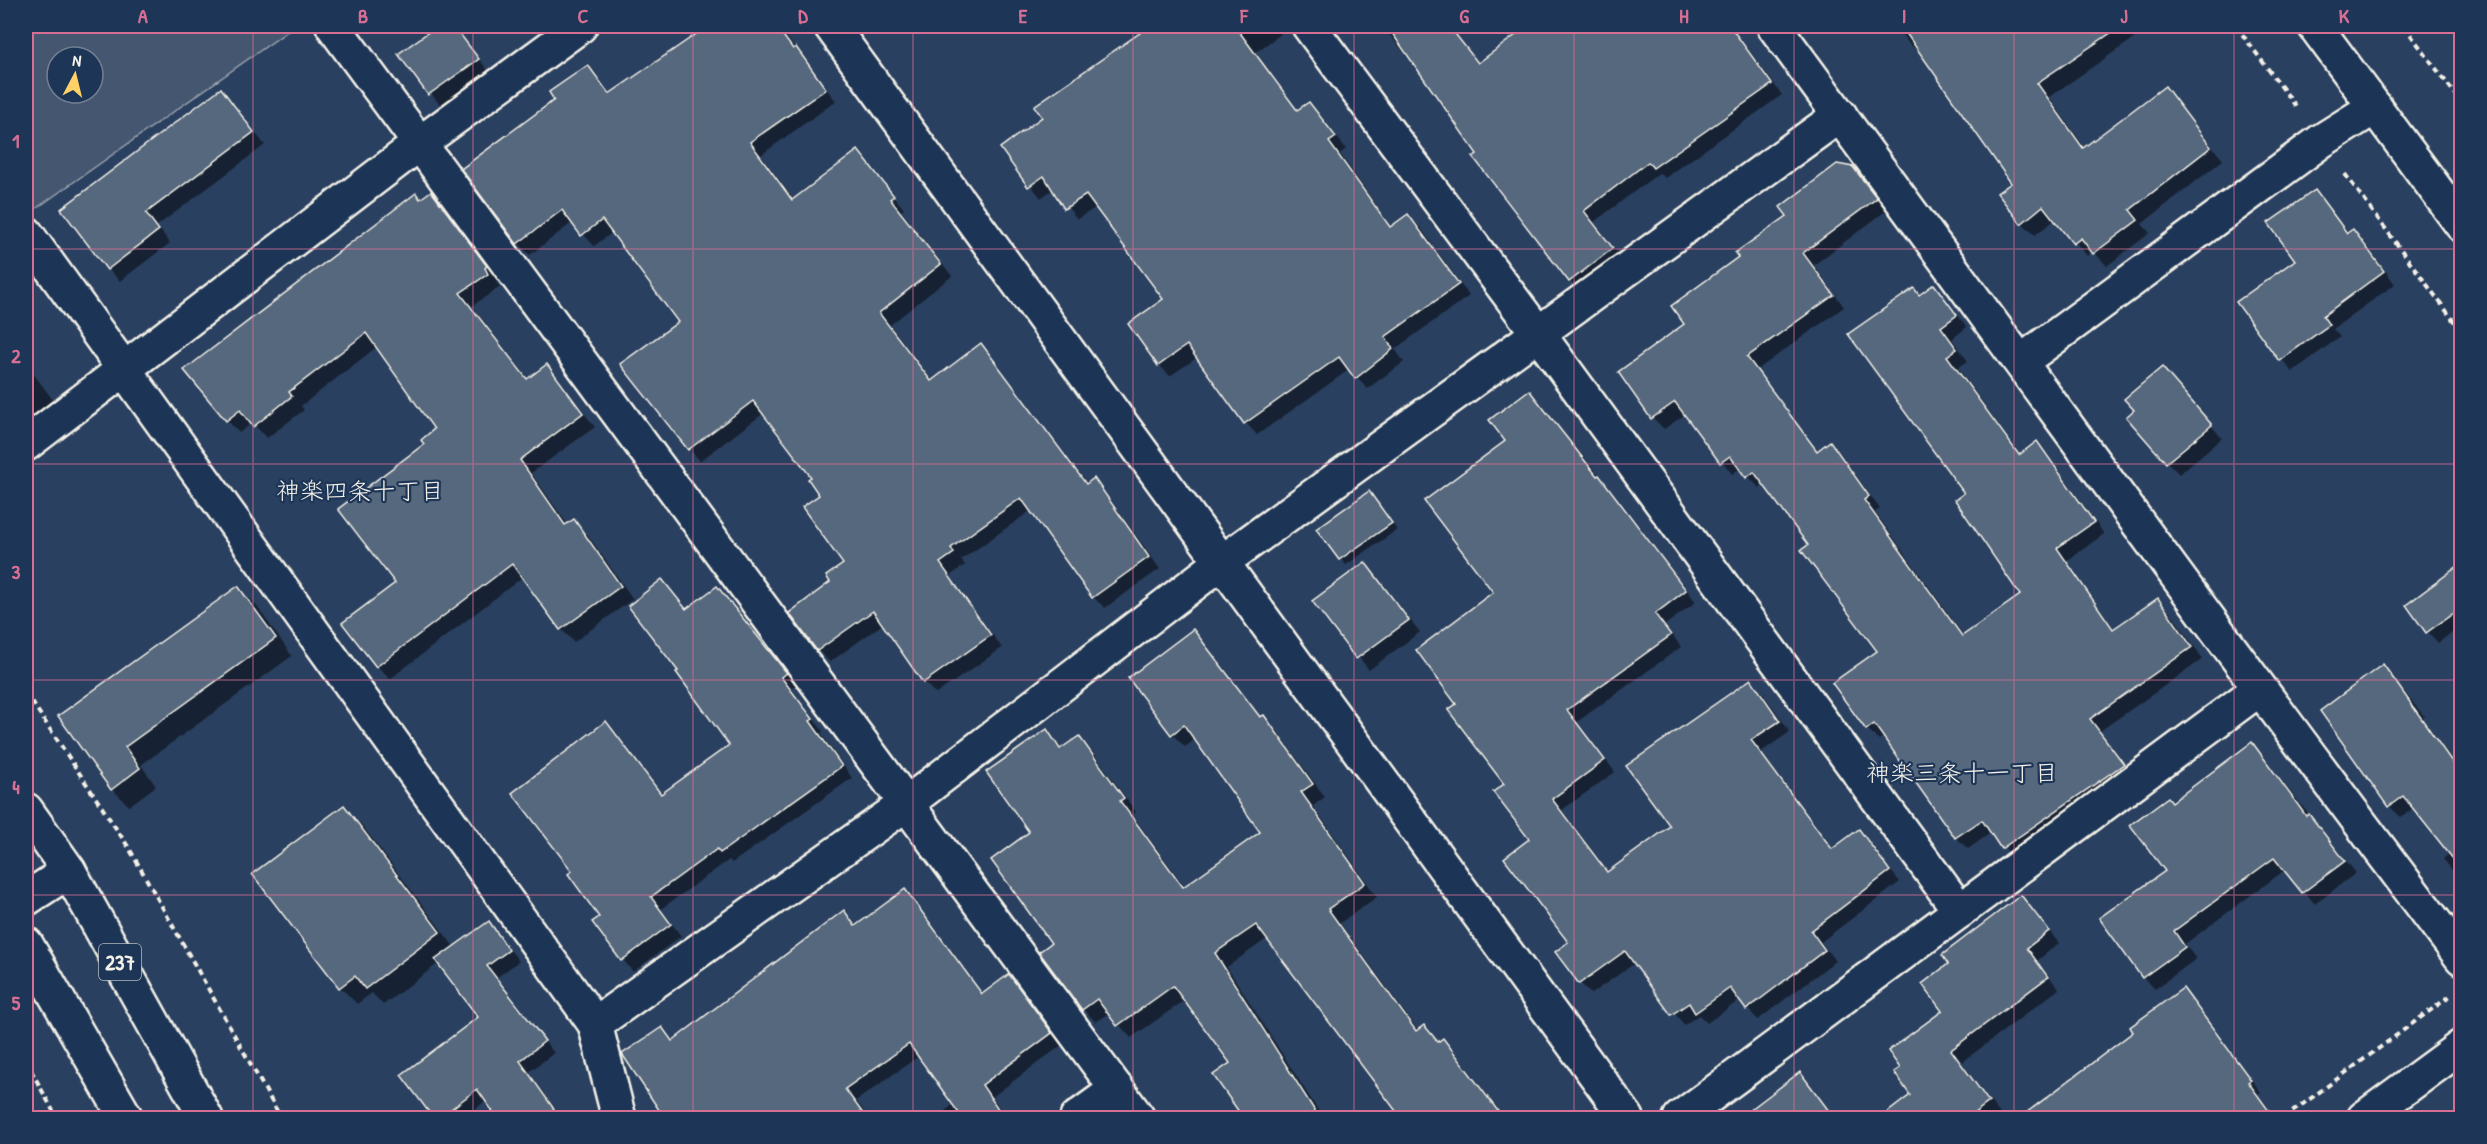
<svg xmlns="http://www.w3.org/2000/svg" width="2487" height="1144" font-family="'Patrick Hand','Klee One',sans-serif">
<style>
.green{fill:#445771;stroke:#9ca4ac;stroke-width:1.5;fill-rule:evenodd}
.shadow{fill:#0007}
.building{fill:#56677d;stroke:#f4f1e8;stroke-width:1.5}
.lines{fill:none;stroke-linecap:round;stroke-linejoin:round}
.minor-casing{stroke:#f4f1e8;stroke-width:38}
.highway-casing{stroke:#f4f1e8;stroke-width:38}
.path{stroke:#f4f1e8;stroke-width:4;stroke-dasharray:6 4.5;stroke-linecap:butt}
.minor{stroke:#1d3557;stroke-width:33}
.highway{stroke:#1d3557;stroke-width:33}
.grid{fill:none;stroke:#d66f93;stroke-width:1.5;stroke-opacity:0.55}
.labels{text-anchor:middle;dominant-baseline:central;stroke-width:4.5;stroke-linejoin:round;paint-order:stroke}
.shield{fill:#1d3557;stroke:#b4b9bc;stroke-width:1.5}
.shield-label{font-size:21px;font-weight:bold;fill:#f4f1e8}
.neighbourhood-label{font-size:24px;fill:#f4f1e8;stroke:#1d3557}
.neatline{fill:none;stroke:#d66f93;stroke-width:2}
.grid-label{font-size:20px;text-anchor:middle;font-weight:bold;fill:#d66f93}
</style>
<rect width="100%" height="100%" fill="#2a4060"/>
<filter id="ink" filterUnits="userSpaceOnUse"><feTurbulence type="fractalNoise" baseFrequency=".0167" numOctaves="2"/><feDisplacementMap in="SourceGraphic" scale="12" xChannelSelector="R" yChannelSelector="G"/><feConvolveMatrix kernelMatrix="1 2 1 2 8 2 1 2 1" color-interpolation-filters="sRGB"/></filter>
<g filter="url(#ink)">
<!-- green -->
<path class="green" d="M26 26H295L34 210 26 198ZM57 57H93V93H57Z"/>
<!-- shadow -->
<g class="shadow">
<path d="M440 26H454L489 72 441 106 400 54Z"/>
<path d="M710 26H778L836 101 761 155 794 200 858 152 904 209 901 211 952 276 890 325 933 382 981 345 1088 484 1094 480 1105 492 1160 569 1105 608 1093 597 1032 510 961 560 965 565 950 576 1002 648 936 694 924 682 883 624 830 662 818 650 791 613 832 583 845 565 813 478 764 413 700 461 689 449 681 323 613 232 594 246 573 222 530 255 518 243 556 100 588 67 611 95Z"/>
<path d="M1152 26H1274L1281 34 1256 52 1298 111 1309 104 1320 115 1346 149 1340 154 1392 228 1408 216 1420 227 1469 296 1395 349 1404 362 1367 389 1350 369 1257 435 1246 423 1198 357 1170 376 1159 365 1165 299 1097 207 1077 219 1053 189 1041 198 1002 149 1045 118 1036 107Z"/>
<path d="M1382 26H1450L1479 63 1531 26H1731L1782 95 1665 178 1659 173 1594 222 1623 260 1581 292 1570 281 1422 74Z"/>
<path d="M1895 26H2152L2049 97 2085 148 2165 88 2223 160 2142 224 2150 233 2107 266 2093 251 2087 256 2056 219 2035 235 2022 223 2013 183 1924 55 1909 44Z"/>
<path d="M221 90 265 145 157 226 170 243 120 281 108 269Z"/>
<path d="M1853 168 1887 210 1814 265 1844 307 1757 370 1818 452 1829 443 1841 455 1880 509 1875 512 1964 636 2022 595 1967 494 1920 296 1934 286 1967 327 1952 339 1968 361 1958 368 2020 455 2037 443 2048 455 2104 534 2067 561 2115 630 2158 600 2170 612 2203 659 2100 731 2134 776 2014 859 1992 832 1968 849 1956 838 1884 736 1879 740 1867 729 1879 651 1810 546 1764 484 1759 488 1741 468 1732 474 1686 414 1664 429 1653 418 1687 325 1740 258Z"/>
<path d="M2315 192 2349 233 2353 231 2365 243 2395 284 2333 329 2340 337 2292 372 2238 303 2297 260Z"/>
<path d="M431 193 444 206 499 280 496 282 500 287 472 306 528 379 547 366 595 427 531 473 568 525 574 521 587 534 633 599 574 642 561 629 523 577 390 679 377 666 426 444 436 430 378 346 301 406 304 410 267 438 252 423 239 433 227 420 421 201Z"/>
<path d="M26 364 63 413 26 444Z"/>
<path d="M2162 369 2222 438 2179 474 2167 462 2136 410Z"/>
<path d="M1529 392 1610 488 1696 602 1665 625 1681 647 1577 722 1615 772 1562 810 1609 873 1672 827 1751 681 1762 692 1790 732 1761 752 1834 850 1858 831 1900 882 1821 942 1835 961 1758 1020 1740 1000 1707 1023 1699 1015 1684 1025 1635 963 1591 994 1580 983 1557 952 1570 943 1531 840 1506 784 1458 705 1495 592 1507 441Z"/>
<path d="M1369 493 1397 530 1346 565 1341 559Z"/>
<path d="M1365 564 1420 632 1369 670 1314 601Z"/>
<path d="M2462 565V647L2451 633 2438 643 2428 632Z"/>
<path d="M662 581 688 610 717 588 728 600 797 685 791 689 823 731 821 733 852 778 732 863 729 860 661 909 681 936 633 972 594 923 601 917 574 871 605 723 663 795 731 745 680 671Z"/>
<path d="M238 588 256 605 292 656 141 765 156 786 129 806 112 789 60 717Z"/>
<path d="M1193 631 1262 718 1276 730 1325 797 1313 806 1377 897 1340 923 1418 1031 1424 1027 1440 1042 1443 1040 1456 1054 1505 1118H1403L1268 938 1227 967 1323 1118H1245L1232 1064 1185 1000 1131 1038 1109 1013 1096 1022 1083 1009 1041 952 1053 943 1031 833 1046 731 1063 749 1079 738 1092 751 1136 812 1132 815 1185 887 1262 832 1196 739 1185 747 1172 734Z"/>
<path d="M2383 666 2424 716 2422 718 2462 773V882L2443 859 2450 853 2414 808 2401 817 2389 806Z"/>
<path d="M2252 744 2356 873 2315 904 2285 870 2185 944 2196 959 2155 989 2143 977 2168 871 2172 803Z"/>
<path d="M344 807 361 824 455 948 489 923 519 961 496 978 554 1053 529 1072 562 1118H499L487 1100 463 1118H436L480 1018 439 963 383 1005 372 993 357 1004 340 987Z"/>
<path d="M904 891 916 903 983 995 1009 976 1062 1045 992 1097 1007 1118H936L954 1104 919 1056 856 1101 869 1118H667L662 1029 674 1041 844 912 857 926Z"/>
<path d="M2021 897 2059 943 2037 961 2059 989 1961 1063 2000 1114 1994 1118H1882L1912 1095 1902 1068 1945 1011 1950 964Z"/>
<path d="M2183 990 2261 1092 2258 1094 2276 1118H2021L2136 1032Z"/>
<path d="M1800 1074 1836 1118H1741Z"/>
</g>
<!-- building -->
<g class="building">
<path d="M437 26H454L479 59 428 95 398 54Z"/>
<path d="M708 26H776L793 49 796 47 826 89 750 142 792 200 858 150 894 196 890 199 941 264 879 313 931 381 981 343 1086 484 1094 478 1149 557 1092 598 1021 498 951 548 954 553 940 563 991 635 923 683 873 611 817 651 789 613 830 582 826 576 843 564 802 507 819 495 808 479 811 477 753 401 688 450 620 364 678 322 602 220 581 236 562 210 517 244 461 169 554 100 549 92 588 65 609 94Z"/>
<path d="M1150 26H1235L1297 110 1309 102 1336 137 1329 142 1390 227 1408 214 1459 284 1385 337 1393 349 1355 379 1339 357 1244 424 1187 345 1158 366 1128 324 1163 299 1086 195 1064 209 1044 176 1028 187 1000 148 1042 117 1034 106Z"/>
<path d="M1387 26H1449L1478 63 1528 26H1730L1772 84 1653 168 1648 162 1584 211 1613 248 1569 282 1473 157 1477 154Z"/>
<path d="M1901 26H2121L2037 83 2083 148 2165 86 2211 147 2130 210 2138 220 2093 254 2081 238 2073 244 2043 206 2021 224 1997 193 2011 183Z"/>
<path d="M221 88 254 132 146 213 159 230 107 270 61 209Z"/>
<path d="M1837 164 1853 167 1877 198 1803 253 1834 295 1747 357 1817 451 1830 441 1869 496 1864 500 1962 636 2020 595 1955 500 1964 493 1848 334 1914 288 1919 295 1934 284 1957 315 1941 327 1957 349 1947 356 2019 455 2037 441 2094 522 2057 548 2113 629 2158 598 2192 647 2090 719 2124 764 2001 849 1982 820 1955 838 1874 724 1866 730 1832 683 1877 651 1801 550 1808 545 1754 472 1746 478 1730 456 1720 463 1675 402 1651 419 1618 372 1684 324 1671 306 1738 257 1735 253 1787 216 1780 207Z"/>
<path d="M2315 190 2347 233 2353 229 2384 271 2323 316 2329 325 2279 361 2236 302 2295 260 2268 223Z"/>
<path d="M431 191 487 266 485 268 488 274 460 293 527 379 547 364 583 413 520 460 565 525 574 519 621 586 560 630 512 564 376 667 342 623 395 583 338 509 424 444 421 440 434 429 366 333 289 392 292 396 253 427 240 410 226 421 184 370 416 193 420 199Z"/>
<path d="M2162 367 2212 425 2166 463 2126 417 2134 410 2124 399Z"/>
<path d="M1529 390 1597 476 1599 475 1686 590 1655 614 1671 635 1567 710 1605 760 1552 799 1607 872 1670 826 1626 766 1751 679 1780 721 1751 740 1832 849 1859 829 1890 871 1811 931 1825 950 1746 1010 1730 988 1695 1013 1689 1003 1671 1015 1625 951 1579 984 1555 952 1568 942 1504 858 1529 839 1493 792 1504 784 1448 710 1456 704 1416 650 1493 592 1424 501 1505 441 1489 420Z"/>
<path d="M1369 491 1392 523 1339 560 1316 529Z"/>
<path d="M1365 562 1409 620 1356 659 1312 601Z"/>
<path d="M2462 563V607L2426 633 2406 605Z"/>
<path d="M662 579 686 609 717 586 787 673 781 677 813 719 810 721 842 766 720 853 717 849 651 897 671 924 621 961 592 922 599 917 568 874 572 871 512 793 606 721 661 794 729 745 676 672 678 671 628 606Z"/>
<path d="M238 586 276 638 125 747 140 768 111 790 58 716Z"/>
<path d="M1193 629 1260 717 1264 715 1313 784 1301 792 1365 883 1328 909 1416 1031 1424 1025 1438 1042 1443 1038 1504 1119H1402L1256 925 1215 953 1320 1119H1244L1213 1075 1230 1063 1173 986 1117 1026 1097 999 1082 1010 1039 952 1051 943 991 860 1029 832 986 772 1047 729 1060 749 1079 736 1124 798 1120 801 1183 887 1260 832 1184 725 1171 735 1128 678Z"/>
<path d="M2383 664 2462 776V870L2403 796 2388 807 2320 711Z"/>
<path d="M2252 742 2306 816 2309 814 2345 861 2302 893 2274 858 2174 931 2185 947 2142 978 2099 918 2165 871 2130 825 2168 797 2172 802Z"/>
<path d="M344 805 440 932 365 989 355 976 339 988 252 874Z"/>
<path d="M905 889 982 994 1009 974 1052 1033 982 1085 1005 1119H963L909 1044 845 1089 867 1119H665L622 1054 662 1027 672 1041 844 910 855 926Z"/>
<path d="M2021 895 2049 931 2027 948 2048 977 1951 1050 1989 1102 1966 1119H1879L1910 1095 1894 1072 1900 1068 1888 1051 1942 1011 1922 984 1948 964 1942 955Z"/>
<path d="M489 921 509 950 487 966 545 1041 520 1061 561 1119H498L477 1089 438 1119H434L401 1075 478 1017 435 960Z"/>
<path d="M2183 988 2251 1080 2248 1082 2275 1119H2018L2133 1032 2130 1027Z"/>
<path d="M1800 1072 1835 1119H1738Z"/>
</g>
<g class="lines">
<defs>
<g id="minor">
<path d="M333 26 1138 1118"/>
<path d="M831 26 1627 1118"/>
<path d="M1309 26 1537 332 1960 911"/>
<path d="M1774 26C2003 337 2228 650 2462 958"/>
<path d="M2315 26 2462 225"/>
<path d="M26 233 595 1024 619 1118"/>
<path d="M2022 361 2321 141 2375 107"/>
<path d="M26 444 419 144 580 26"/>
<path d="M26 899 69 871"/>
<path d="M595 1024 906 804 1222 562 1840 115"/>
<path d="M1077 1118 1117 1089"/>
<path d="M1680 1118 2258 690"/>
<path d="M2364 1118 2462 1046"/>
</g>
<g id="highway">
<path d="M26 810 69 871 206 1118"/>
<path d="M26 944 126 1118"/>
</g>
</defs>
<!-- minor casing -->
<use href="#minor" class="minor-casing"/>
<!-- highway casing -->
<use href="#highway" class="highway-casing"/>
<!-- path -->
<g class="path">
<path d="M2236 26 2298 109"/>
<path d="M2404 26 2462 103"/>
<path d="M2345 174 2462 332"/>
<path d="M26 693 129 848 281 1118"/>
<path d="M26 1061 57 1118"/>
<path d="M2284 1118 2450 996"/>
<path d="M2448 1118 2462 1108"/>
</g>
<!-- minor -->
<use href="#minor" class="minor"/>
<!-- highway -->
<use href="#highway" class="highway"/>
</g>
</g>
<!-- grid -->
<path class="grid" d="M253 26V1118M473 26V1118M693 26V1118M913 26V1118M1133 26V1118M1354 26V1118M1574 26V1118M1794 26V1118M2014 26V1118M2234 26V1118M26 249H2462M26 464H2462M26 680H2462M26 895H2462"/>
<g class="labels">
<!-- shield labels -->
<rect class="shield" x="99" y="944" width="42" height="36" rx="4.5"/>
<g class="shield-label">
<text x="120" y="962">237</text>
</g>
<!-- neighbourhood labels -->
<g class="neighbourhood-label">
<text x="360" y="490">神楽四条十丁目</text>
<text x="1962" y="772">神楽三条十一丁目</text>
</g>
</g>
<!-- margin -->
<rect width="2487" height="1144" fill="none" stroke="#1d3557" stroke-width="66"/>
<!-- north arrow -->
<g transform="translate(75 75) rotate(7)"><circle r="28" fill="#1d3557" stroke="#738091" stroke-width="1.5"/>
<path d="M0-4.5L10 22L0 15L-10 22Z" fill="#ffd166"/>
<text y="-9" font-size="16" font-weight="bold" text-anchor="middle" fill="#f4f1e8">N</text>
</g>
<rect x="33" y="33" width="2421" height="1078" class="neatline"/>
<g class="grid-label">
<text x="143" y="23">A</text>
<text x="363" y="23">B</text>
<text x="583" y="23">C</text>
<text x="803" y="23">D</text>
<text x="1023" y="23">E</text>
<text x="1244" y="23">F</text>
<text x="1464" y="23">G</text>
<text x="1684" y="23">H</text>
<text x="1904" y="23">I</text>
<text x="2124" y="23">J</text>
<text x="2344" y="23">K</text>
<text x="16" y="148">1</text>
<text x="16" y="363">2</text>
<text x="16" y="579">3</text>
<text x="16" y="794">4</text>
<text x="16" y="1010">5</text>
</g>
</svg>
